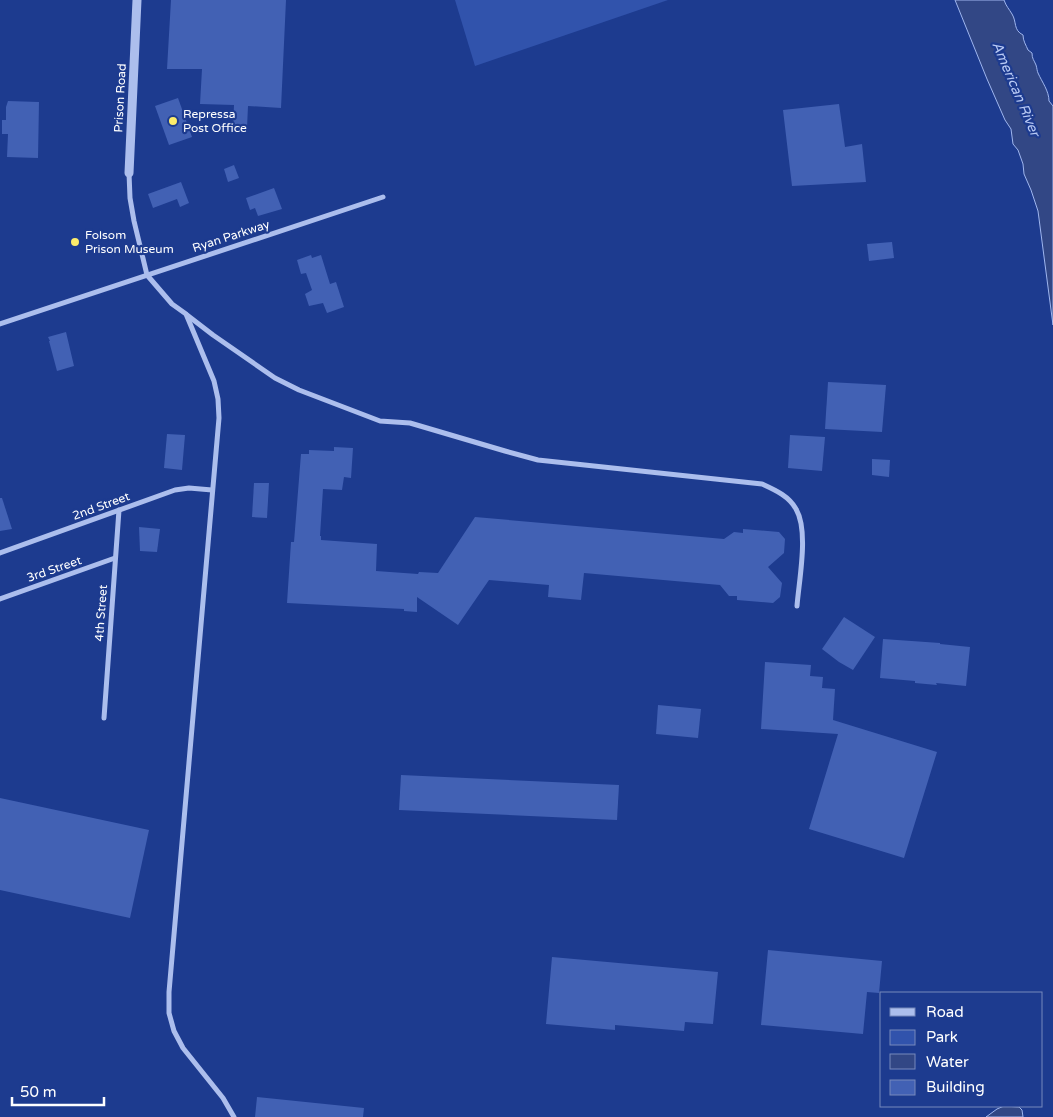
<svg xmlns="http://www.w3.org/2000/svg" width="1053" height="1117" font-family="'Varela Round',sans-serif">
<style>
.green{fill:#3153ac}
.water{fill:#324785;stroke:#9fb6ef}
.building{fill:#4261b4}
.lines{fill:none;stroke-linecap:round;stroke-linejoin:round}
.minor{stroke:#acbeed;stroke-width:5}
.tertiary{stroke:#acbeed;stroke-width:9}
.poi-dot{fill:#fcec6b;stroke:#1d3b8f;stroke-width:2}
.labels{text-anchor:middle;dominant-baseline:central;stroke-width:4.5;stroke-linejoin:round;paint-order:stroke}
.street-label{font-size:12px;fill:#fff;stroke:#1d3b8f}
.poi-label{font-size:12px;fill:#fff;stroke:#1d3b8f;text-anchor:start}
.water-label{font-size:14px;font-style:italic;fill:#b8c9f4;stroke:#1d3b8f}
</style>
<rect width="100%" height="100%" fill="#1d3b8f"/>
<!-- green -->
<path class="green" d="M455 0H668L475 66Z"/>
<!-- water -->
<g class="water">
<path d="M955 0H1004C1006 6 1009 9 1012 14 1017 22 1013 30 1023 35 1023 41 1026 45 1028 50L1032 53C1032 59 1034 60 1036 65 1037 68 1037 71 1038 73 1042 82 1049 91 1049 101L1053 106V325L1038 211 1031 190 1024 174 1023 164 1018 150 1013 144 1011 129 1005 120 987 79Z"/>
<path d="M1004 1106 1019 1107 1022 1110 1023 1117H986L997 1109Z"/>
</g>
<!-- building -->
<g class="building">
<path d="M171 0H286L281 108 248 106 247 128H233L234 105 200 104 202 69H167Z"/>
<path d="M178 98 192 137 169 145 155 106Z"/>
<path d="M8 101 39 102 38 158 7 157 8 134H2V120H6V107Z"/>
<path d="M839 104 845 147 862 144 866 182 792 186 783 110Z"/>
<path d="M234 165 239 178 228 182 224 169Z"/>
<path d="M181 182 189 203 180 207 177 199 153 208 148 194Z"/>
<path d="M274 188 282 209 258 216 255 208 250 210 246 198Z"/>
<path d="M892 242 894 258 869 261 867 244Z"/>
<path d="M311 255 312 258 321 255 330 284 336 282 344 307 327 313 323 303 309 306 305 294 312 290 306 273 301 274 297 260Z"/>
<path d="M66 332 74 366 57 371 49 341H50L48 337Z"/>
<path d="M828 382 886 385 882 432 825 429Z"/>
<path d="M167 434 185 435 182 470 164 468Z"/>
<path d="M790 435 825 437 822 471 788 468Z"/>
<path d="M334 447 353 448 351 478 344 477 342 490 323 489 320 536H321V540L377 544 376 571 418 574 419 572 438 573 475 517 724 539 734 532 743 533V529L779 532 785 539 784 553 768 567 782 583 780 597 773 603 737 600V596H729L720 585 584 573 581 600 548 597 549 585 489 580 458 625 417 597V612L404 611V609L287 603 291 542H294L301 454H309V450L334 451Z"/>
<path d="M872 459 890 460 889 477 872 475Z"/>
<path d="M254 483H269L267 518 252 517Z"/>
<path d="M0 498H2L12 529 0 531Z"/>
<path d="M139 527 160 529 157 552 140 551Z"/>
<path d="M844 617 875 637 853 670 839 662 822 649Z"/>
<path d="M883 639 940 643V644L970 647 966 686 936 683 937 685 915 683V681L880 678Z"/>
<path d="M765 662 811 665 810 676 823 677 822 688 835 689 833 720 937 752 904 858 809 829 838 734 761 729Z"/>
<path d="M658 705 701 709 698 738 656 734Z"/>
<path d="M401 775 619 785 617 820 399 810Z"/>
<path d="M0 798 149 830 130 918 0 890Z"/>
<path d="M768 950 882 961 879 993 867 992 863 1034 761 1025Z"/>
<path d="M552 957 718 972 713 1024 685 1022 684 1031 615 1025V1030L546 1024Z"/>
<path d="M257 1097 364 1108 363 1117H255Z"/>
</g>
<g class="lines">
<!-- minor -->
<g class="minor">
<path d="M129 173 130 198 134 221 147 275 172 304 186 314 214 381 218 399 219 418 169 992V1013L174 1031 183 1048 223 1098 234 1117"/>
<path d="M187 315 213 335 275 378 299 390 380 421 410 423 505 451 538 460 762 484C775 490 789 496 796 509 809 531 799 580 797 606"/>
<path d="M0 324 383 197"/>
<path d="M0 553 175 490 189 488 212 490"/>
<path d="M0 599 115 558"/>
<path d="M104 718 119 510"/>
</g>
<!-- tertiary -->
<path class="tertiary" d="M129 173 137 0"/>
</g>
<!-- markers -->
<g class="poi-dot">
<circle cx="173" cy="121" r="5"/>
<circle cx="75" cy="242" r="5"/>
</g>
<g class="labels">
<!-- street labels -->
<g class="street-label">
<text transform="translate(120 98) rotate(-87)">Prison Road</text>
<text transform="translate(231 236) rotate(-18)">Ryan Parkway</text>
<text transform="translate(101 506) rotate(-20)">2nd Street</text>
<text transform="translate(54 569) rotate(-19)">3rd Street</text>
<text transform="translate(101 613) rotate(-86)">4th Street</text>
</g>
<!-- poi labels -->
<g class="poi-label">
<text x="183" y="114">Repressa<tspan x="183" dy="14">Post Office</tspan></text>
<text x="85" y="235">Folsom<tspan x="85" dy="14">Prison Museum</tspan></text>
</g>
<!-- water labels -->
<g class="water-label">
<text transform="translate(1016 89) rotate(67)">American River</text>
</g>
</g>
<!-- legend -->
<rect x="880" y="992" width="162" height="115" fill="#1d3b8f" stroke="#7789bc"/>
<rect x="890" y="1008" width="25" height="8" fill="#acbeed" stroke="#7789bc"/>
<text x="926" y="1017" font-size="15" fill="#ffffff">Road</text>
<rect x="890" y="1030" width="25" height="15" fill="#3153ac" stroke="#7789bc"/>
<text x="926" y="1042" font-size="15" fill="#ffffff">Park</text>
<rect x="890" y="1054" width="25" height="15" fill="#324785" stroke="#7789bc"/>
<text x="926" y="1067" font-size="15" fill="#ffffff">Water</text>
<rect x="890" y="1080" width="25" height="15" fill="#4261b4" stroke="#7789bc"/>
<text x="926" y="1092" font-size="15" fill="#ffffff">Building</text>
<!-- scale -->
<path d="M12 1097v8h92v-8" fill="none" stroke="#ffffff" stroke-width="2.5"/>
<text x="20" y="1097" font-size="15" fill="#ffffff" stroke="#1d3b8f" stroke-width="4" paint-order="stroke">50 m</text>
</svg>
